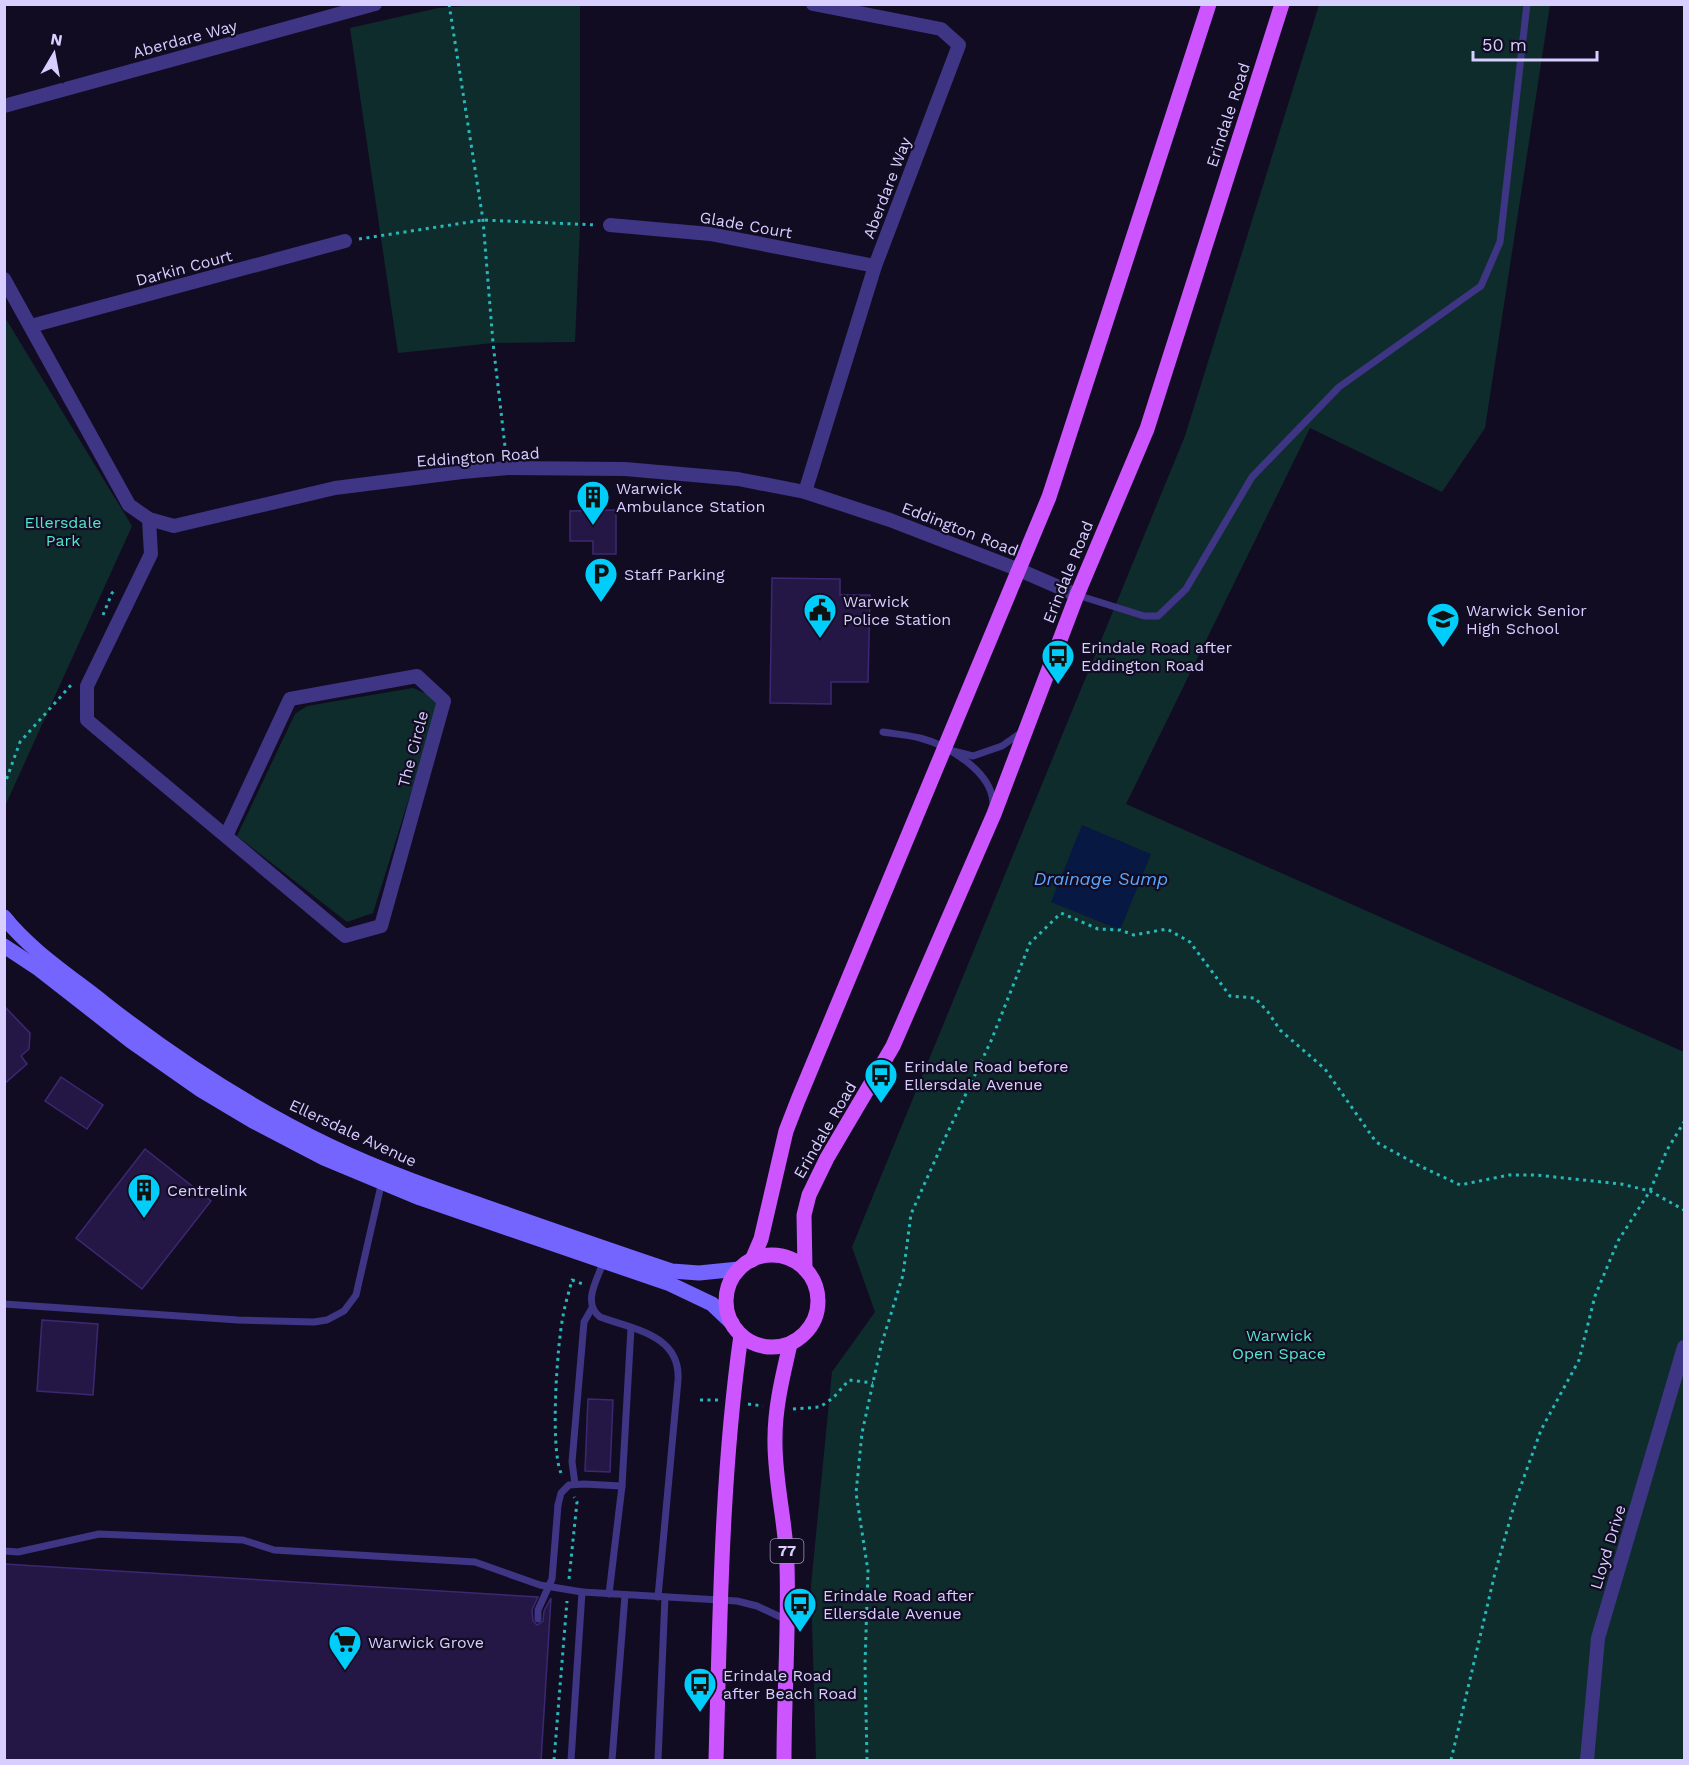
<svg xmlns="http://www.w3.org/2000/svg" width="1689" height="1765" font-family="'Work Sans',sans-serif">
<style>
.green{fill:#0f2c2d}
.water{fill:#071842}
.building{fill:#241745;stroke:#3c2872;stroke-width:1.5}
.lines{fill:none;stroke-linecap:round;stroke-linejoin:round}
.path{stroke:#27b8ba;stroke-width:3;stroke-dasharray:3 4.5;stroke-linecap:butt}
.lane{stroke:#3e3585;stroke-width:7}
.street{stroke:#3e3585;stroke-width:14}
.secondary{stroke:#7565ff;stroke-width:15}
.primary{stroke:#cd55ff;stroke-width:15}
.lane-bridge{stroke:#3e3585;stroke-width:7}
.labels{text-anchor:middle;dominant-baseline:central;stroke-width:4.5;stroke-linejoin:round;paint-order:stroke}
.shield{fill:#120c23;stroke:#9d94bd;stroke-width:1.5}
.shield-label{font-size:15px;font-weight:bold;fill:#d8ceff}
.street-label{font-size:16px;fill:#d8ceff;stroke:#120c23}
.poi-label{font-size:16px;fill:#d8ceff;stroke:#120c23;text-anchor:start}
.park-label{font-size:16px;fill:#53e6cc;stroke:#120c23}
.water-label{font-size:18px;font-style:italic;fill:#5ca7ff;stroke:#120c23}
</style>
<rect width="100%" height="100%" fill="#120c23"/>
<!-- green -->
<g class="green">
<path d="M490 4 580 5V226L575 342 493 343 398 353 350 28 438 8Z"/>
<path d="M1319 5H1550L1485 428 1442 492 1310 428 1126 804 1684 1052V1760H816L811 1586 832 1372 875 1312 852 1247 1185 436Z"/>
<path d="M4 316 132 526 5 806H4Z"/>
<path d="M413 688 431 696 438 706 373 913 347 922 237 836 295 714 307 706Z"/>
</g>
<!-- water -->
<path class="water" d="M1082 825 1151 854 1120 930 1051 902Z"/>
<!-- building -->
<g class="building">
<path d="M616 510V554H593V541H570V511Z"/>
<path d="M772 578 840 579V595H870L868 682H831V704L770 703Z"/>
<path d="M4 1006 30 1033 29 1049 21 1056 27 1064 4 1084Z"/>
<path d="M61 1077 103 1105 87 1129 45 1101Z"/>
<path d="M145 1149 211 1201 142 1289 76 1238Z"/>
<path d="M42 1320 98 1324 93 1395 37 1391Z"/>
<path d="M588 1399 613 1400 610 1472 585 1471Z"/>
<path d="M4 1564 538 1597 532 1610 533 1621 537 1625 543 1621 544 1611 551 1598 541 1761H4Z"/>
</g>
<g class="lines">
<!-- path -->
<g class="path">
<path d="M449 4 483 220 493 343 506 455"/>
<path d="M359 239 483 220 597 225"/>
<path d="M103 615 112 593 116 589"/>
<path d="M4 786 20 742 72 684"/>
<path d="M700 1400H718"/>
<path d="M748 1404 763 1406"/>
<path d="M793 1409 820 1407 833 1398 849 1380 873 1383"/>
<path d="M561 1473C550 1448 557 1346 563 1316 565 1304 569 1292 572 1280L583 1284"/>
<path d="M569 1579 577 1502 574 1497"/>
<path d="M554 1760 567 1601"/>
<path d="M867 1760 865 1664 868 1571 856 1493 862 1433 881 1346 903 1275 911 1214 945 1138 991 1041 1030 943 1061 913 1098 929 1120 930 1134 935 1167 929 1190 942 1230 996 1255 998 1268 1012 1280 1030 1325 1069 1376 1142 1418 1165 1460 1185 1509 1175H1536L1621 1184 1650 1191 1684 1210"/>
<path d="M1451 1760 1495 1573 1515 1502 1541 1430 1579 1360 1595 1296 1618 1241 1650 1191 1667 1150 1684 1122"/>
</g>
<!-- lane -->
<g class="lane">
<path d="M1077 595 1144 616H1158L1186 589 1252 477 1339 387 1481 286 1500 242 1527 4"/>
<path d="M883 732C895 734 908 735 920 738 948 745 992 772 993 803"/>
<path d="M953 751 973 756 1002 746 1022 732"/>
<path d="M603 1263C597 1280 582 1303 600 1317 633 1329 681 1335 678 1380L658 1597"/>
<path d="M4 1304 238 1320 314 1322 327 1320 344 1311 356 1295 382 1181"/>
<path d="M575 1484 572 1462 584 1322 592 1308"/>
<path d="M558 1505 561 1493 569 1485 584 1484 622 1486"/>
<path d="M4 1551 18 1552 99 1534 243 1540 274 1550 475 1562 540 1585 582 1592"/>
<path d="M609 1594 622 1486 631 1328"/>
<path d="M571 1760 582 1592 737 1601 757 1606 787 1620"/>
<path d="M612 1760 625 1595"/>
<path d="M658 1760 665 1597"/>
</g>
<!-- street -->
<g class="street">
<path d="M4 106 375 4"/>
<path d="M610 225 710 234 875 266"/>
<path d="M4 279 129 505 149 519 174 526 335 488 462 472 508 468 625 469 738 479 805 492 890 520 1017 569 1077 595"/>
<path d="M31 326 345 241"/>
<path d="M805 492 875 266 959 45 941 29 813 4"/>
<path d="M149 519 151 554 87 686V720L345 936 381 926 444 701 417 676 290 699 226 836"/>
<path d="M1587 1760 1598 1638 1684 1347"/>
</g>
<!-- secondary -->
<g class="secondary">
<path d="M4 917C31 951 70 976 104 1003 174 1058 249 1107 330 1146 382 1171 437 1190 492 1209 552 1230 612 1251 672 1271L699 1273 739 1269"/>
<path d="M4 946 39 969 131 1041 201 1090 253 1121 324 1158 420 1198 670 1284 712 1304 732 1323"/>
</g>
<!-- primary -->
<g class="primary">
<circle cx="772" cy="1301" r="46"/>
<path d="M752 1260 761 1239 786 1131 798 1100 1049 497 1209 4"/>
<path d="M805 1269 804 1215 809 1195 827 1158 893 1046 994 814 1077 595 1147 429 1282 4"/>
<path d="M716 1760C720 1619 721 1476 741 1335"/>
<path d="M784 1760C784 1695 789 1630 787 1565 786 1522 774 1480 775 1438 775 1406 783 1375 790 1344"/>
</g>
<!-- lane-bridge -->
<path class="lane-bridge" d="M538 1619V1610L552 1579 558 1505"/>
</g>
<!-- icons -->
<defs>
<symbol id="building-pin" viewBox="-11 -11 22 30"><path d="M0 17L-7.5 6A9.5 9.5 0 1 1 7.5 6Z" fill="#00cdf9" stroke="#120c23"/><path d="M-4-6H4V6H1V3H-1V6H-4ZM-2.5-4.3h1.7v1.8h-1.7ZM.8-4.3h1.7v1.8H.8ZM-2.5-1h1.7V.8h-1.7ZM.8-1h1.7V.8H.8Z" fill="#111"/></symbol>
<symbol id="parking-pin" viewBox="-11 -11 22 30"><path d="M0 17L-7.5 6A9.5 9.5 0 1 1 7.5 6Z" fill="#00cdf9" stroke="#120c23"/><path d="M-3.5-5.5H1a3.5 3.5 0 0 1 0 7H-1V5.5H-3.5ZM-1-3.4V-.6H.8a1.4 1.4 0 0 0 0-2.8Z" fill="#111"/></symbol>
<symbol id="civic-pin" viewBox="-11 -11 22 30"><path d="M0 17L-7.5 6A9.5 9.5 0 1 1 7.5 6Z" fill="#00cdf9" stroke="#120c23"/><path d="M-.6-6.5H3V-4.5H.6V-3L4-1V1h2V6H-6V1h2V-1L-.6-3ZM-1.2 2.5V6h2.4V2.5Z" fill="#111"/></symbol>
<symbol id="school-pin" viewBox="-11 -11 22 30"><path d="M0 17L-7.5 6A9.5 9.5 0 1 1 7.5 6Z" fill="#00cdf9" stroke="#120c23"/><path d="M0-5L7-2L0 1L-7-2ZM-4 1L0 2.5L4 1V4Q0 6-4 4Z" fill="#111"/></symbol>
<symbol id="bus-pin" viewBox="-11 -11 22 30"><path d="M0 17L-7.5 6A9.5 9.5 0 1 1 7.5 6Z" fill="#00cdf9" stroke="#120c23"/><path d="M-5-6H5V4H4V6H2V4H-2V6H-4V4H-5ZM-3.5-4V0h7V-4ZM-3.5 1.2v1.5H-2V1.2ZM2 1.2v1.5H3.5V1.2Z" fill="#111"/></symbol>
<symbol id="supermarket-pin" viewBox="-11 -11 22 30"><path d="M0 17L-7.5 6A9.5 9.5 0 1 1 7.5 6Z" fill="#00cdf9" stroke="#120c23"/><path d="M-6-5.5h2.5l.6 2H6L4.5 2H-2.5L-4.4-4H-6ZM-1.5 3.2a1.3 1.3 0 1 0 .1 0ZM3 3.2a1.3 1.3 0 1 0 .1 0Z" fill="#111"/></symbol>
</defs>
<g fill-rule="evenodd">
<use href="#building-pin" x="574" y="478" width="38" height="52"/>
<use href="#parking-pin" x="582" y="555" width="38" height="52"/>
<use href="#civic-pin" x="801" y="591" width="38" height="52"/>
<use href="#school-pin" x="1424" y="600" width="38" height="52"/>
<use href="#bus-pin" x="1039" y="637" width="38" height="52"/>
<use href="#bus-pin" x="862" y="1056" width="38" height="52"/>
<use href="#building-pin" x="125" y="1171" width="38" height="52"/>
<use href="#bus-pin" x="781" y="1585" width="38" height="52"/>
<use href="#supermarket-pin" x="326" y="1623" width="38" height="52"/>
<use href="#bus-pin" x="681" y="1665" width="38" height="52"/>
</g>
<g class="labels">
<!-- shield labels -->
<rect class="shield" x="770.5" y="1539" width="33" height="24" rx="4.5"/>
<g class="shield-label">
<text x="787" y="1551">77</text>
</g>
<!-- street labels -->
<g class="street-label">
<text transform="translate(185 39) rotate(-15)">Aberdare Way</text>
<text transform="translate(1228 115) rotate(-72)">Erindale Road</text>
<text transform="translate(887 188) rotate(-69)">Aberdare Way</text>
<text transform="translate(746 225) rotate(10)">Glade Court</text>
<text transform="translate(184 268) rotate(-15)">Darkin Court</text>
<text transform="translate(478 457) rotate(-4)">Eddington Road</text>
<text transform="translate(960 529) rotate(21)">Eddington Road</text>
<text transform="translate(1068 572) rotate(-68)">Erindale Road</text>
<text transform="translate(413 749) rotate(-75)">The Circle</text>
<text transform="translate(825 1130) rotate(-60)">Erindale Road</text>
<text transform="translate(353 1133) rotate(25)">Ellersdale Avenue</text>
<text transform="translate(1608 1547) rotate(-73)">Lloyd Drive</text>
</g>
<!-- poi labels -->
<g class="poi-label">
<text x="616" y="488">Warwick<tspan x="616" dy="18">Ambulance Station</tspan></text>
<text x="624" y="574">Staff Parking</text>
<text x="843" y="601">Warwick<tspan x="843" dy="18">Police Station</tspan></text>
<text x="1466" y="610">Warwick Senior<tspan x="1466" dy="18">High School</tspan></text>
<text x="1081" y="647">Erindale Road after<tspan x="1081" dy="18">Eddington Road</tspan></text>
<text x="904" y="1066">Erindale Road before<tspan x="904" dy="18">Ellersdale Avenue</tspan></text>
<text x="167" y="1190">Centrelink</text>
<text x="823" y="1595">Erindale Road after<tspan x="823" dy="18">Ellersdale Avenue</tspan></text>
<text x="368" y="1642">Warwick Grove</text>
<text x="723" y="1675">Erindale Road<tspan x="723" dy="18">after Beach Road</tspan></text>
</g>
<!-- park labels -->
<g class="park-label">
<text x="63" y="522">Ellersdale<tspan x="63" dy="18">Park</tspan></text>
<text x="1279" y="1335">Warwick<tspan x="1279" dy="18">Open Space</tspan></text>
</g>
<!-- water labels -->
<g class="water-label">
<text x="1101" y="878">Drainage Sump</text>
</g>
</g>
<!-- border -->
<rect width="1689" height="1765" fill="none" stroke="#d8ceff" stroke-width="12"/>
<!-- north arrow -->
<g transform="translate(54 54) rotate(10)" stroke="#120c23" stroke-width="4.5" paint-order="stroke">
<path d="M0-4.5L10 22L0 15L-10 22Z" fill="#d8ceff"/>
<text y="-9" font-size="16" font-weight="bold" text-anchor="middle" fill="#d8ceff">N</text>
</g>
<!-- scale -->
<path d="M1473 51v9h124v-9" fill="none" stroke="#d8ceff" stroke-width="3"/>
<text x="1482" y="51" font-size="18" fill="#d8ceff" stroke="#120c23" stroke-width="4.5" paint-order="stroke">50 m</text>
</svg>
